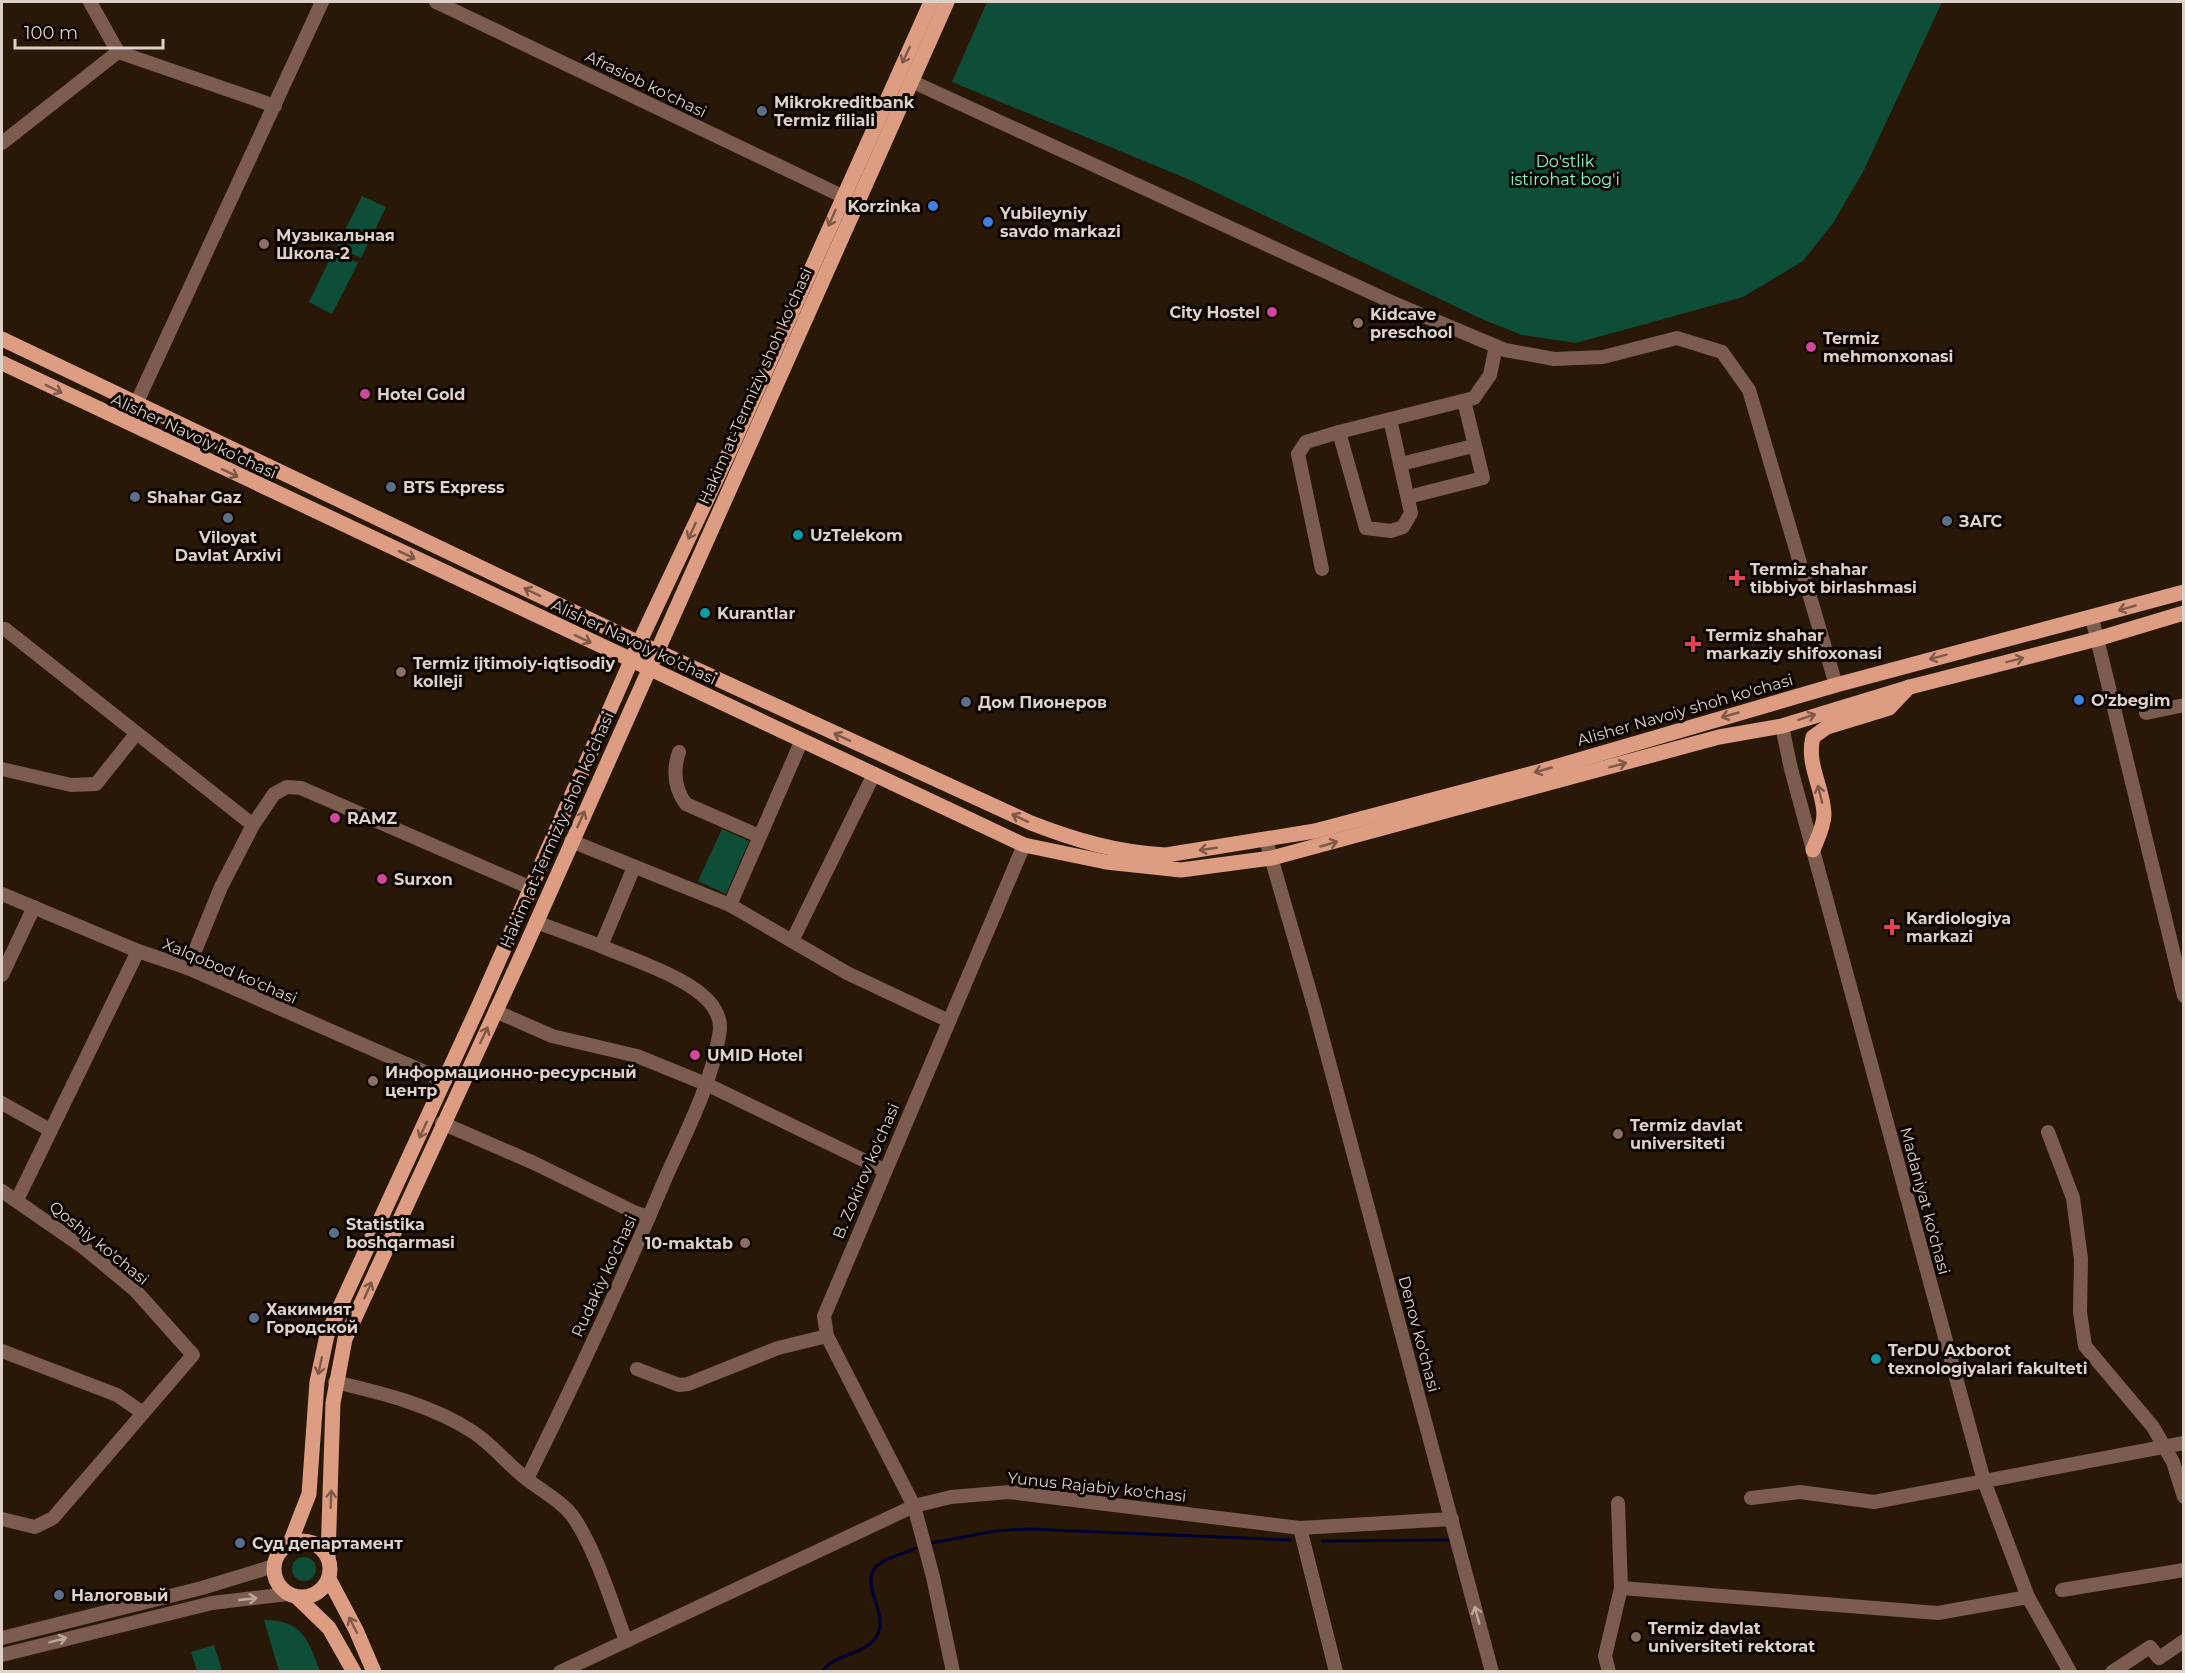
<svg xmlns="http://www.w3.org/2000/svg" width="2185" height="1673" font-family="Montserrat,sans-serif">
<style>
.green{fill:#0e4e38}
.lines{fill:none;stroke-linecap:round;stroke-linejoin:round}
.stream{stroke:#000030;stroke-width:3}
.minor{stroke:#7b5c4f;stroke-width:14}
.major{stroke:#dd9d82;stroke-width:15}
.oneway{stroke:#7f5948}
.oneway2{stroke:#bba89d}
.service-dot{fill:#5c6f8a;stroke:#0c0502;stroke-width:2}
.shop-dot{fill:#3f7fe0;stroke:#0c0502;stroke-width:2}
.education-dot{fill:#8d6e63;stroke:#0c0502;stroke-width:2}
.hotel-dot{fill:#d1479c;stroke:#0c0502;stroke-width:2}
.culture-dot{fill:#0f9aa8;stroke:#0c0502;stroke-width:2}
.health-dot{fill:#e0444e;stroke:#0c0502;stroke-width:2}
.labels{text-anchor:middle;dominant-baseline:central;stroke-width:6;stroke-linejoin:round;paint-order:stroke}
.street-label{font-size:16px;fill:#ded1c7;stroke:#0c0502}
.poi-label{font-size:16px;font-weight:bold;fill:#ded1c7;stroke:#0c0502;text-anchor:start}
.park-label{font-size:16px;fill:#82fbca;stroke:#0c0502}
</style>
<rect width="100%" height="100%" fill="#291708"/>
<!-- green -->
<g class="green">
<path d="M987 2H1942L1863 172 1833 223 1803 261 1743 297 1576 343 1522 335 1484 320 1188 179 952 82Z"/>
<path d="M362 196 386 207 361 258 337 246Z"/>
<path d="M334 251 358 263 332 314 309 302Z"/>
<path d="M722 829 749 841 726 894 698 881Z"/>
<circle cx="304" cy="1569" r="12"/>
<path d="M264 1620C303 1620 308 1640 320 1671H279Z"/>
<path d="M214 1645 222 1670 197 1671 191 1652Z"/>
</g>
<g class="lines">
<!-- stream -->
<g class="stream">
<path d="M1323 1541 1450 1540"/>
<path d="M932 1543 995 1531 1028 1529 1290 1540"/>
<path d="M822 1672C834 1654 859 1656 873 1641 897 1616 851 1581 882 1562 892 1556 906 1553 916 1548"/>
</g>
<!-- minor -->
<g class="minor">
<path d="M90 2 118 52 275 106"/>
<path d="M436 2 842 196"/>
<path d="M911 81 1398 305 1505 350 1554 359 1603 357 1677 338 1722 352 1749 390 1836 685"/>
<path d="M2 143 118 52"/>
<path d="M137 402 322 2"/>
<path d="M1390 419 1411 513 1403 527 1391 531 1366 528 1339 432 1474 398 1490 375 1496 346"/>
<path d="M1401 464 1473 446"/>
<path d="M1408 497 1483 478 1464 401"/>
<path d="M1322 569 1298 454 1306 442 1339 432"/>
<path d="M2092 618 2184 996"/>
<path d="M5 629 253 825"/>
<path d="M2146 713 2184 705"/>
<path d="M1782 726 1791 769 1984 1481 2028 1597 2070 1672"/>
<path d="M679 752C673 770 674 788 686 804L759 836"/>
<path d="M2 769 71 785 96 784 136 734"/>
<path d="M1266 840 1314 1006 1492 1672"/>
<path d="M571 841 730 905 801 742"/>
<path d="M2 894 138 951 188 968 445 1081"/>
<path d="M730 905 847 973 949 1021"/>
<path d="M536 922 601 946 634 867"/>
<path d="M793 939 874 774"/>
<path d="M188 968 221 887 253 825 274 794 287 787 301 788 531 888"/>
<path d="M2 975 34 907"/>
<path d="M495 1011 552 1036 637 1056 706 1084 884 1170"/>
<path d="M2 1103 50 1130"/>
<path d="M442 1123 534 1163 636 1213 649 1217"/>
<path d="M2048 1132 2073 1198 2081 1259 2080 1312 2085 1346 2153 1427 2173 1462 2184 1497"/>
<path d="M2 1191 83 1247 135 1290 193 1355 53 1518 35 1527 2 1519"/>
<path d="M17 1200 138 951"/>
<path d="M2 1351 117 1395 143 1413"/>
<path d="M637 1369 679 1385 688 1384 778 1348 827 1336"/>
<path d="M335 1382C382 1393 432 1405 473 1432 493 1445 509 1466 528 1480 543 1492 563 1502 574 1518 596 1551 612 1603 626 1641"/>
<path d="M527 1479C576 1380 623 1279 666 1177 686 1132 711 1085 719 1036 721 1027 720 1018 715 1010 699 980 632 960 601 946"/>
<path d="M1751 1498 1800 1492 1874 1502 2184 1443"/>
<path d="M1300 1528 1336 1672"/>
<path d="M1621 1588 1938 1613 2028 1597"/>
<path d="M2062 1590 2184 1570"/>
<path d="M2 1638 202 1588 274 1566"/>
<path d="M2 1655 212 1603 288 1594"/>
<path d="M560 1672 914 1506 951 1497 1009 1492 1300 1528 1452 1519"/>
<path d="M953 1672 933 1577 914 1506 827 1336 824 1316 1024 845"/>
<path d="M1609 1672 1605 1656 1621 1588 1618 1503"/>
<path d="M2112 1672 2150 1647 2159 1658 2184 1641"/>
</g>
<!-- major -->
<g class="major">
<path d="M2 339 639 643 1031 823C1075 840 1118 853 1166 855L1315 831 1541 771 1836 685 2184 592"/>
<path d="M2 363 1024 845 1106 862 1181 870 1272 858 1719 737 1782 726 1910 687 2097 639 2184 613"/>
<path d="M1813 850C1817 839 1824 827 1824 814 1823 787 1806 764 1813 737L1827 727 1889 708 1909 687"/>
<circle cx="302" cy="1569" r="28"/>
<path d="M290 1543 309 1494 317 1382 327 1335 480 1003 639 643 732 446 931 2"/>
<path d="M328 1557 333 1403 345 1339 524 950 947 2"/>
<path d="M329 1579 356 1630 374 1672"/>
<path d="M298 1598 329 1628 354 1672"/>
</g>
</g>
<!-- one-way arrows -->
<defs><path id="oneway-shaft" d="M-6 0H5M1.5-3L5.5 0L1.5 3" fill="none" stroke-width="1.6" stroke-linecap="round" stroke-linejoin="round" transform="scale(1.5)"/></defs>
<g class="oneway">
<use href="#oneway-shaft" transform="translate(906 55) rotate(115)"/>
<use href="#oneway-shaft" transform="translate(832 218) rotate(114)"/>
<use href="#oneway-shaft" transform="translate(54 389) rotate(26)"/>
<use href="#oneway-shaft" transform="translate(230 473) rotate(25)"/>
<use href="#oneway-shaft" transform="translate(692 531) rotate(115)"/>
<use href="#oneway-shaft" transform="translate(407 555) rotate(25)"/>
<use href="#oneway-shaft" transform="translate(532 592) rotate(-154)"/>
<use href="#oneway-shaft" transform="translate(2127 608) rotate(164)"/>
<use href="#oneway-shaft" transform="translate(583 639) rotate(25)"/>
<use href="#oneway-shaft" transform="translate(1938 657) rotate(165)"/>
<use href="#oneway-shaft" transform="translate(2015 660) rotate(-14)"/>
<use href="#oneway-shaft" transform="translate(1730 715) rotate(164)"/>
<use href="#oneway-shaft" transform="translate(1807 717) rotate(-18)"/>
<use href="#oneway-shaft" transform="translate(842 737) rotate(-155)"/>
<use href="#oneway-shaft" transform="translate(1618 765) rotate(-15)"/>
<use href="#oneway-shaft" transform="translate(1543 770) rotate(164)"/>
<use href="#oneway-shaft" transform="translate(1820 794) rotate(-104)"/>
<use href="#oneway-shaft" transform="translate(1020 818) rotate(-155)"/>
<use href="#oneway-shaft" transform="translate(581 819) rotate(-66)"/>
<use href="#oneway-shaft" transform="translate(1329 844) rotate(-16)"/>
<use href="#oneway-shaft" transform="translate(1208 849) rotate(172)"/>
<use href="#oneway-shaft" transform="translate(484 1035) rotate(-65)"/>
<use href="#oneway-shaft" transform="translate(423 1130) rotate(115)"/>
<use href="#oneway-shaft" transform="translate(368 1290) rotate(-66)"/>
<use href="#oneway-shaft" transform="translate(320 1366) rotate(102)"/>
<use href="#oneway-shaft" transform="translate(331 1499) rotate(-88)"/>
<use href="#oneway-shaft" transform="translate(353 1625) rotate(-117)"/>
</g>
<g class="oneway2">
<use href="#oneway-shaft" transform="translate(248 1599) rotate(-6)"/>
<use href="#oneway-shaft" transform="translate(1477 1615) rotate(-105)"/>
<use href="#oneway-shaft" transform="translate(58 1640) rotate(-15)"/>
</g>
<!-- markers -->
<g class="service-dot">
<circle cx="762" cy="111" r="6"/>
<circle cx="391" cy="487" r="6"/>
<circle cx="135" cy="497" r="6"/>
<circle cx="228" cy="518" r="6"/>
<circle cx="1947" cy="521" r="6"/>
<circle cx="966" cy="702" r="6"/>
<circle cx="334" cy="1233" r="6"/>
<circle cx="254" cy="1318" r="6"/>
<circle cx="240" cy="1543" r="6"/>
<circle cx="59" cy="1595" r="6"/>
</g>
<g class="shop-dot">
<circle cx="933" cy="206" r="6"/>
<circle cx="988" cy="222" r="6"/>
<circle cx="2079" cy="700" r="6"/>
</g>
<g class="education-dot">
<circle cx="264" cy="244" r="6"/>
<circle cx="1358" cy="323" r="6"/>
<circle cx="401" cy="672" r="6"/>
<circle cx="373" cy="1081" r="6"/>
<circle cx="1618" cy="1134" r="6"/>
<circle cx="745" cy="1243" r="6"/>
<circle cx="1636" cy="1637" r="6"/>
</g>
<g class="hotel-dot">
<circle cx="1272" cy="312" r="6"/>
<circle cx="1811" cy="347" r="6"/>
<circle cx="365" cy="394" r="6"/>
<circle cx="335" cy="818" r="6"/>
<circle cx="382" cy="879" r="6"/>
<circle cx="695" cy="1055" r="6"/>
</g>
<g class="culture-dot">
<circle cx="798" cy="535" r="6"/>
<circle cx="705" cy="613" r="6"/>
<circle cx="1876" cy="1359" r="6"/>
</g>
<g class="health-dot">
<path d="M1734 569h6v6h6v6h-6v6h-6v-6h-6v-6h6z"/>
<path d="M1690 635h6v6h6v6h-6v6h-6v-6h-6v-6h6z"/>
<path d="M1889 918h6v6h6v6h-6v6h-6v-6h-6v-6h6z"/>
</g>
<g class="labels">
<!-- street labels -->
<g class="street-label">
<text transform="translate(646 84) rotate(26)">Afrasiob ko'chasi</text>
<text transform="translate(755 386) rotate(-66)">Hakim at-Termiziy shoh ko'chasi</text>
<text transform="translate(194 436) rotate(25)">Alisher Navoiy ko’chasi</text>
<text transform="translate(634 642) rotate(25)">Alisher Navoiy ko’chasi</text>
<text transform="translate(1685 710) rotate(-16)">Alisher Navoiy shoh ko'chasi</text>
<text transform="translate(557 830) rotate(-66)">Hakim at-Termiziy shoh ko'chasi</text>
<text transform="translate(230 971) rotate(23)">Xalqobod ko'chasi</text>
<text transform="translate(866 1171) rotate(-67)">B. Zokirov ko'chasi</text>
<text transform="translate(1925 1201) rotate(75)">Madaniyat ko'chasi</text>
<text transform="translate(99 1243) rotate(39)">Qoshiy ko'chasi</text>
<text transform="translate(604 1276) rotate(-65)">Rudakiy ko'chasi</text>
<text transform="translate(1419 1334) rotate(75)">Denov ko'chasi</text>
<text transform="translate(1097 1487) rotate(6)">Yunus Rajabiy ko'chasi</text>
</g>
<!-- poi labels -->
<g class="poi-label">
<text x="774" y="102">Mikrokreditbank<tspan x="774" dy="18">Termiz filiali</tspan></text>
<text x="921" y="206" text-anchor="end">Korzinka</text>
<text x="1000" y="213">Yubileyniy<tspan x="1000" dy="18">savdo markazi</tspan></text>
<text x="276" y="235">Музыкальная<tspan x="276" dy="18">Школа-2</tspan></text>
<text x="1260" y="312" text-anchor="end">City Hostel</text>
<text x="1370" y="314">Kidcave<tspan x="1370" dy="18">preschool</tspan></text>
<text x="1823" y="338">Termiz<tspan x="1823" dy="18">mehmonxonasi</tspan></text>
<text x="377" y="394">Hotel Gold</text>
<text x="403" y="487">BTS Express</text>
<text x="147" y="497">Shahar Gaz</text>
<text x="1959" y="521">ЗАГС</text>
<text x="810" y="535">UzTelekom</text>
<text x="228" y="537" text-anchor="middle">Viloyat<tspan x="228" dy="18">Davlat Arxivi</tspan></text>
<text x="1750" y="569">Termiz shahar<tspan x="1750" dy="18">tibbiyot birlashmasi</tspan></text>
<text x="717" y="613">Kurantlar</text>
<text x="1706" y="635">Termiz shahar<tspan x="1706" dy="18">markaziy shifoxonasi</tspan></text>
<text x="413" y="663">Termiz ijtimoiy-iqtisodiy<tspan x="413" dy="18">kolleji</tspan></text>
<text x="2091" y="700">O'zbegim</text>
<text x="978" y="702">Дом Пионеров</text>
<text x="347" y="818">RAMZ</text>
<text x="394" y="879">Surxon</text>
<text x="1906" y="918">Kardiologiya<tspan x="1906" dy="18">markazi</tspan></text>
<text x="707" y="1055">UMID Hotel</text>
<text x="385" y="1072">Информационно-ресурсный<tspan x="385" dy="18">центр</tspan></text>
<text x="1630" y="1125">Termiz davlat<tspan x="1630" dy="18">universiteti</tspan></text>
<text x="346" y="1224">Statistika<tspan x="346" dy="18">boshqarmasi</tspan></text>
<text x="733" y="1243" text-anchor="end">10-maktab</text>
<text x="266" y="1309">Хакимият<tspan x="266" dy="18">Городской</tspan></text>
<text x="1888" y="1350">TerDU Axborot<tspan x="1888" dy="18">texnologiyalari fakulteti</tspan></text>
<text x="252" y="1543">Суд департамент</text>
<text x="71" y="1595">Налоговый</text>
<text x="1648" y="1628">Termiz davlat<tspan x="1648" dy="18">universiteti rektorat</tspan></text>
</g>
<!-- park labels -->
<g class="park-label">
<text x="1565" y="161">Do'stlik<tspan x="1565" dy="18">istirohat bog'i</tspan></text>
</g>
</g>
<!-- border -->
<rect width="2185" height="1673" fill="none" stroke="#ded1c7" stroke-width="6"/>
<!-- scale -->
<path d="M15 39v9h148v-9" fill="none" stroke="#ded1c7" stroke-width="3"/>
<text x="24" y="39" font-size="18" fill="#ded1c7" stroke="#0c0502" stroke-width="4.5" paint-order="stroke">100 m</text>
</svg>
